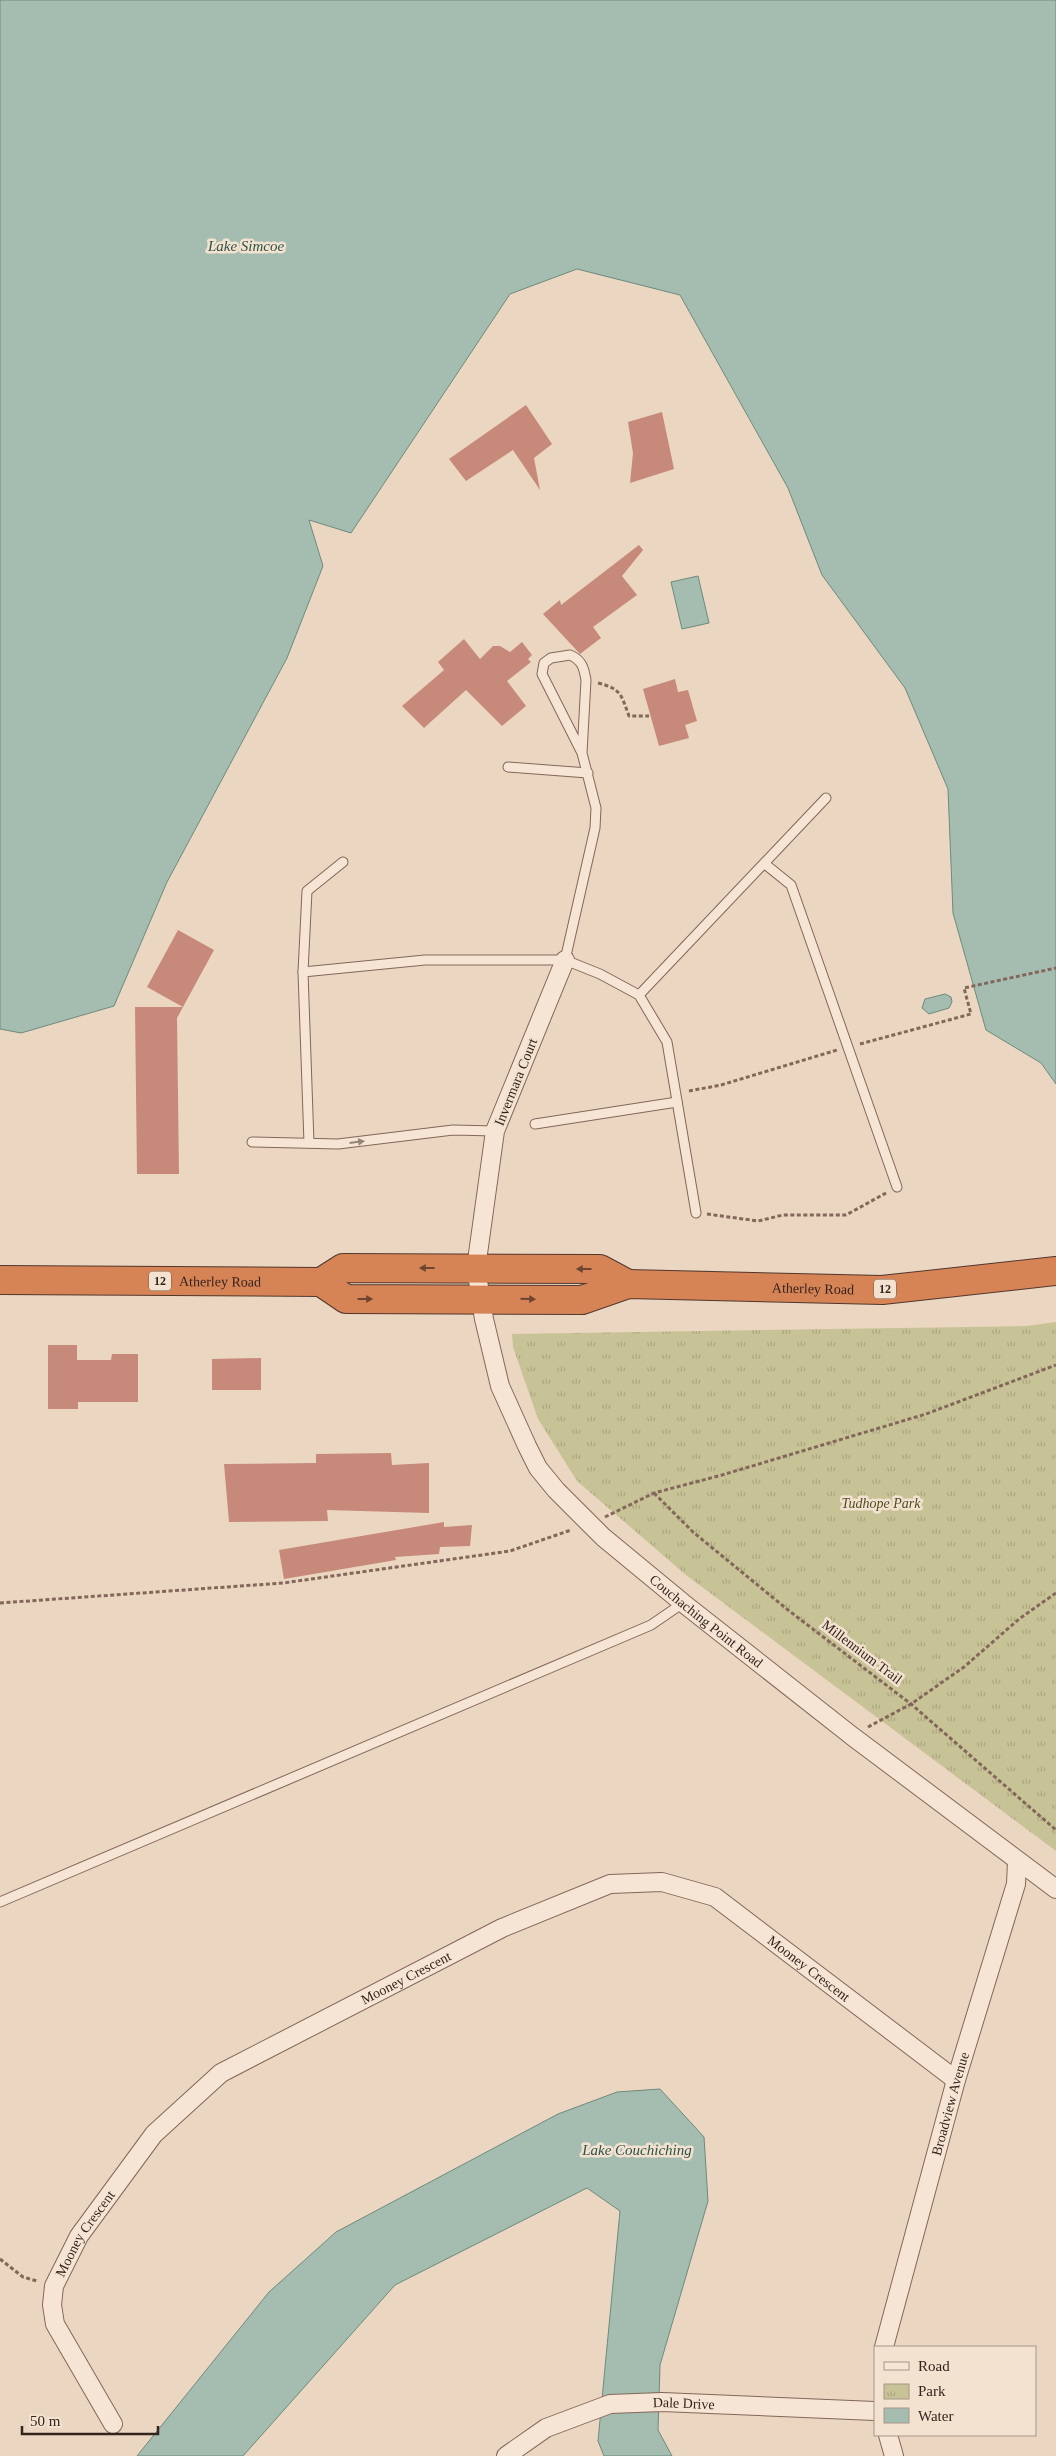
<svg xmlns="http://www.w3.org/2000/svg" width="1056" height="2456" font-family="Georgia,serif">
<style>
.park{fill:url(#park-tufts)}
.water{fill:#a4bdb0;stroke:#6c8b7c}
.building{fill:#c78979}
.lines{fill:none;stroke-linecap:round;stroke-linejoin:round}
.lane-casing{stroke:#83675a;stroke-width:11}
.street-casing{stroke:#83675a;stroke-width:20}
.highway-casing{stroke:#51372e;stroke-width:30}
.path{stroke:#83675a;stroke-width:3;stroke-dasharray:4 2.5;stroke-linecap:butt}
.lane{stroke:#f6e5d4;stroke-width:9}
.street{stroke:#f6e5d4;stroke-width:18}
.highway{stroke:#d68356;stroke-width:28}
.oneway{fill:#958478}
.oneway2{fill:#6d4531}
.labels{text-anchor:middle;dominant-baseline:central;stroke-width:5;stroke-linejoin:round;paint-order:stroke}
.shield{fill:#f3e2d0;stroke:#6d5d53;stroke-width:1}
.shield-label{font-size:12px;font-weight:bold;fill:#34241d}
.street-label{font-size:14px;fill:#34241d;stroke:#f3e2d0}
.park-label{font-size:14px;font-style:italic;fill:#4d4f25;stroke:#f3e2d0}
.water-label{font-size:15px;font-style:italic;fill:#2d5349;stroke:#f3e2d0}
</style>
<defs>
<pattern id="park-tufts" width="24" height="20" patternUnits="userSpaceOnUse" patternTransform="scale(1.25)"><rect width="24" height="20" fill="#c8c396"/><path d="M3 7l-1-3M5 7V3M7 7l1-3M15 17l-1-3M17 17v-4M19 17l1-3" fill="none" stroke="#aca781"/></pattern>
</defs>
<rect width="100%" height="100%" fill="#ebd6c1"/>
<!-- park -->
<path class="park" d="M1056 1322V1851L686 1575 577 1481 538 1419 513 1347 512 1334 1027 1326Z"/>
<!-- water -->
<g class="water">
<path d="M0 0H1056V1084L1041 1063 986 1030 953 913 948 789 905 688 822 575 788 488 680 295 577 269 510 294 351 533 309 520 323 566 287 658 167 882 114 1006 21 1033 0 1029Z"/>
<path d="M698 576 709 623 682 629 671 582Z"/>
<path d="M945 994 951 997 952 1002 949 1008 929 1014 922 1008 925 999Z"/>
<path d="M660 2089 704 2137 708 2201 660 2365 658 2430 672 2456H604L598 2441 620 2211 587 2188 395 2285 243 2456H137L269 2292 336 2232 558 2114 617 2092Z"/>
</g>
<!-- building -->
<g class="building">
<path d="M526 405 552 444 534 458 540 490 513 450 466 481 449 459Z"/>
<path d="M662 412 674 469 630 483 633 453 628 422Z"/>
<path d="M639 545 643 550 622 576 637 595 593 627 601 638 580 654 543 614 560 600 561 605Z"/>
<path d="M464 639 480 659 493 646H500L510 652 522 642 532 655 528 659 531 662 507 681 526 706 502 726 466 690 424 728 402 706 444 670 438 662Z"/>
<path d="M675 679 678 692 688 690 697 721 685 725 689 738 659 746 643 689Z"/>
<path d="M178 930 214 950 177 1018 179 1174H137L135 1007H183L147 987Z"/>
<path d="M48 1345H77V1360H111L112 1354H138V1402H78V1409H48Z"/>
<path d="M261 1358V1390H212V1359Z"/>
<path d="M391 1453 392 1465 429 1463V1513L327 1510 328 1521 229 1522 224 1464 316 1463V1454Z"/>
<path d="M444 1522V1527L472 1525 470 1546 440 1547 439 1554 395 1557 396 1560 284 1579 279 1550Z"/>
</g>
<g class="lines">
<defs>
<g id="lane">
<path d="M508 767 588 773"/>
<path d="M765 864 791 885 897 1187"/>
<path d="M565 960 595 828 596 808 582 753 586 680C584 668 582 660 570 655L551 658 544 663 542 674 582 753"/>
<path d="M303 972 425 960H565L600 974 639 995 667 1042 696 1213"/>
<path d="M639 995 826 798"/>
<path d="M535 1124 677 1102"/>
<path d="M252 1142 338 1144 453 1130 495 1131"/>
<path d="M309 1143 303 972 307 891 343 862"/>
<path d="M0 1902 651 1625 683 1603"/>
</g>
<g id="street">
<path id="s1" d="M565 960 495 1131 476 1268 484 1319 500 1386 527 1446 538 1468 556 1490 603 1537 683 1603 852 1736 1056 1889"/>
<path id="s2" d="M884 2347 956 2080 1016 1884 1017 1861"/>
<path id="s3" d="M113 2424 55 2324 52 2305 54 2286 79 2236 154 2134 221 2073 502 1928 610 1884 662 1882 715 1897 956 2080"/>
<path d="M888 2435 894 2456"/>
<path id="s4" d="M506 2456 546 2428 610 2404 662 2402 875 2411"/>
</g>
<g id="highway">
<path id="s5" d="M0 1280 321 1282 346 1299 582 1300 628 1284 882 1290 1056 1271"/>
<path d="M321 1282 343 1268 600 1269 628 1284"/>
</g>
</defs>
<!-- lane casing -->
<use href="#lane" class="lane-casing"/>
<!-- street casing -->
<use href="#street" class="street-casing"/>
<!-- highway casing -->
<use href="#highway" class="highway-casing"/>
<!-- path -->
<g class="path">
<path d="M598 683C622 689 621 695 629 716H649"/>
<path d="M860 1044 971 1014 964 988 1056 968"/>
<path d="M689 1091 721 1085 837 1050"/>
<path d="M707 1214 758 1221 783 1215H846L886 1193"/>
<path d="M654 1493 693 1532 788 1610 911 1704 1056 1830"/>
<path d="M605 1517 654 1493 722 1475 926 1414 1056 1365"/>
<path d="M0 1603 283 1583 510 1551 571 1530"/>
<path d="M868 1727 911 1704 964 1667 1019 1619 1056 1593"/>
<path d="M0 2259 23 2277 37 2281"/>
</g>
<!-- lane -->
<use href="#lane" class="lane"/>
<!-- street -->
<use href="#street" class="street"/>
<!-- highway -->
<use href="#highway" class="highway"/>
</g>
<!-- one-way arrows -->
<defs><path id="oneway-solid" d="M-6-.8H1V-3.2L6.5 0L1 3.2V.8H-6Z" transform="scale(1.25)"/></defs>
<use class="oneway" href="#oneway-solid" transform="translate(357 1142) rotate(-7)"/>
<g class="oneway2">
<use href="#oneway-solid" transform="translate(427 1268) rotate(-180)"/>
<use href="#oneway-solid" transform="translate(584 1269) rotate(-180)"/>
<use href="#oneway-solid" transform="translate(365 1299)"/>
<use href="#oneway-solid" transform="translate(528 1299) rotate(1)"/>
</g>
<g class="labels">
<!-- shield labels -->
<g class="shield">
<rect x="149" y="1271.5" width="22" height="19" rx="4"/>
<rect x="874" y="1279.5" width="22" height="19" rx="4"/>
</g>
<g class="shield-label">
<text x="160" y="1281">12</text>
<text x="885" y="1289">12</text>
</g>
<!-- street labels -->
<g class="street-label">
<text transform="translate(516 1082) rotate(-68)">Invermara Court</text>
<text stroke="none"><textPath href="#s5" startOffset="220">Atherley Road</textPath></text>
<text stroke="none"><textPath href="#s5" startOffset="821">Atherley Road</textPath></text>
<text stroke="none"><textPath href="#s1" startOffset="762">Couchaching Point Road</textPath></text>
<text transform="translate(862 1652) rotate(37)">Millennium Trail</text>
<text stroke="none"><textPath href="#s3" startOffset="1085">Mooney Crescent</textPath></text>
<text stroke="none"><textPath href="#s3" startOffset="635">Mooney Crescent</textPath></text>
<text stroke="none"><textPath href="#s2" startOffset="252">Broadview Avenue</textPath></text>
<text stroke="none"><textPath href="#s3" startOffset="215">Mooney Crescent</textPath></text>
<text stroke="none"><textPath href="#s4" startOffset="191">Dale Drive</textPath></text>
</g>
<!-- park labels -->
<g class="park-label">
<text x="881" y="1503">Tudhope Park</text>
</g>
<!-- water labels -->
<g class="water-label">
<text x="246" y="246">Lake Simcoe</text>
<text x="637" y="2150">Lake Couchiching</text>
</g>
</g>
<!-- legend -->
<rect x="874" y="2346" width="162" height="90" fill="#f3e2d0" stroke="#a79688"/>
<rect x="884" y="2362" width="25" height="8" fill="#f6e5d4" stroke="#a79688"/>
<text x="918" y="2371" font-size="15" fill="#34241d">Road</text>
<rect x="884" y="2384" width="25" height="15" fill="url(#park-tufts)" stroke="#a79688"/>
<text x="918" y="2396" font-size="15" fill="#34241d">Park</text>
<rect x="884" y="2408" width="25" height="15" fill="#a4bdb0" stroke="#a79688"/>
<text x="918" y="2421" font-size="15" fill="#34241d">Water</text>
<!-- scale -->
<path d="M22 2426v8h136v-8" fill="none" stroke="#34241d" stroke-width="2.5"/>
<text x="30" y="2426" font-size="15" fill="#34241d" stroke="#f3e2d0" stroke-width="4" paint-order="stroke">50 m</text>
</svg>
